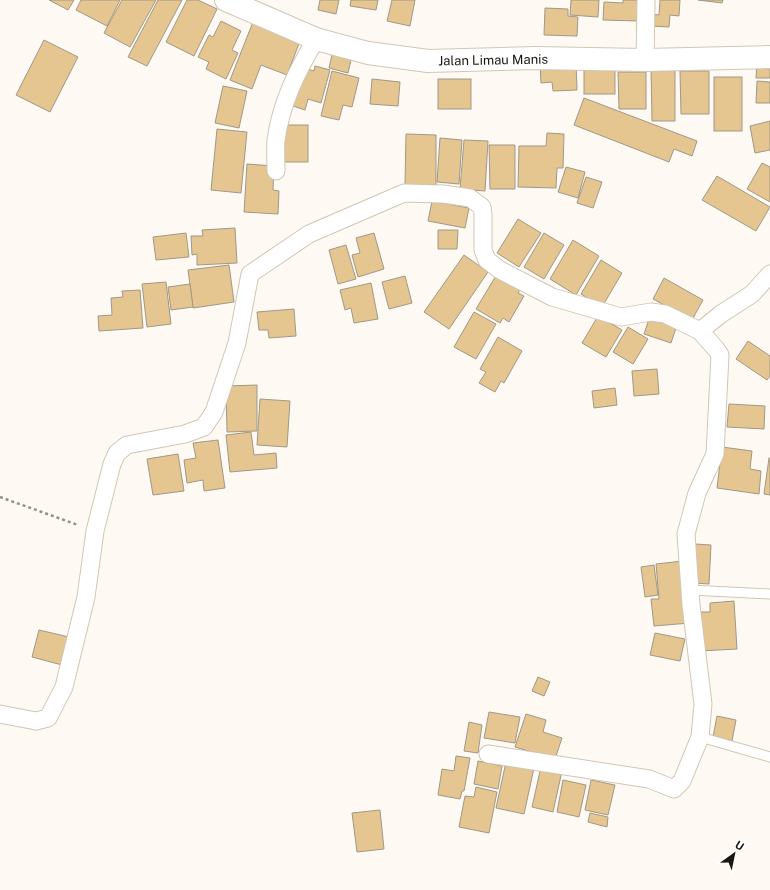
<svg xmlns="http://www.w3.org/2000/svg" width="770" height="890" font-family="'Public Sans',sans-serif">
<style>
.building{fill:#e5c590;stroke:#a19888}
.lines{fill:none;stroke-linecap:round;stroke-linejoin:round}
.lane-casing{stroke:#d0c6b6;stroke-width:11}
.street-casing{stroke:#d0c6b6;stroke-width:19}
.secondary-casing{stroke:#d0c6b6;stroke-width:24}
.path{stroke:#94918a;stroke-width:2.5;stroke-dasharray:3 3;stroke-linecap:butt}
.lane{stroke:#fff;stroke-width:9}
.street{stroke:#fff;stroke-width:17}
.secondary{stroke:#fff;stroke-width:22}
.labels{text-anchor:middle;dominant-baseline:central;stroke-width:4;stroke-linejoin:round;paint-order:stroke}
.street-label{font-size:13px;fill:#1a1711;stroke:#fff}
</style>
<rect width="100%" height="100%" fill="#fefaf3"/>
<!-- building -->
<g class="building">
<path d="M49 0H74L68 10Z"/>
<path d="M81 0H120L107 26 76 10Z"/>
<path d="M122 0H156L130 47 104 33Z"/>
<path d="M158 0H182L147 66 128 57Z"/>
<path d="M187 0H198L217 9 194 56 166 42Z"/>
<path d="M320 0H339L336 14 318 10Z"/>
<path d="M351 0H378L376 10 350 6Z"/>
<path d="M392 0H415L410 26 387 21Z"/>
<path d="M571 0H599L598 17 570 15Z"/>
<path d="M623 0H639L638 21 603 20 604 2 623 3Z"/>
<path d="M660 0H680L679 16 670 15 669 27 651 26V14L659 15Z"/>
<path d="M698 0H723L722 3Z"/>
<path d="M545 8 568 9V16L578 17 577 36 544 35Z"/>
<path d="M221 21 241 31 232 50 238 53 226 79 206 69 209 62 198 57 209 35 213 37Z"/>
<path d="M253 22 300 41 287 75 261 65 252 89 230 80Z"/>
<path d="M44 40 78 57 50 112 16 95Z"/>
<path d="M334 46 353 51 348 73 329 68Z"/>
<path d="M757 60H770V78H756Z"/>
<path d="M576 62 577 90 553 91 552 82 541 83 540 64Z"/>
<path d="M315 66 330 70 321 103 308 99 305 110 293 106 304 68 314 71Z"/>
<path d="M651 68H675V121H652Z"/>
<rect x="584" y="69" width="31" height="25"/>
<path d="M332 71 359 78 352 107 343 105 339 120 321 116Z"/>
<path d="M680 71H709V114H681Z"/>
<path d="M618 72H646V109H619Z"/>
<rect x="714" y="77" width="28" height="54"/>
<path d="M372 79 400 82 398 106 370 104Z"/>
<rect x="438" y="79" width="33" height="30"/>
<path d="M757 81 770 82V103H756Z"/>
<path d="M223 86 247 91 239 128 215 123Z"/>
<path d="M584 98 697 141 692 156 674 149 669 162 574 125Z"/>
<path d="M770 121V150L755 153 750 126Z"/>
<rect x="283" y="125" width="25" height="37"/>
<path d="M217 129 247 132 241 193 211 190Z"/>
<path d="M547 133 564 134 563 168H557L556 188 518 187 519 146H546Z"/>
<path d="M406 134 436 135V185H405Z"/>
<path d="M440 138 462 140 459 184 437 182Z"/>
<path d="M464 140 488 141 485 191 460 189Z"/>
<path d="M489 145H515V189H490Z"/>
<path d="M762 163 770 167V202L747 189Z"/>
<path d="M247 164 274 166 273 190 279 191 278 214 244 212Z"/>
<path d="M566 167 585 172 578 198 558 192Z"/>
<path d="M717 176 770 207 756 231 702 200Z"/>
<path d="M586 177 602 182 593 208 577 203Z"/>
<path d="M432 201 469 208 465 228 428 221Z"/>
<path d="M518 219 541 233 519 267 497 253Z"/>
<path d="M235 228 237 263 197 265V254L192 255 191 236H203L202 230Z"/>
<path d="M438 230H458L457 249H438Z"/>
<path d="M186 233 189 257 156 260 153 237Z"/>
<path d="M374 233 384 269 358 277 352 255 360 253 356 238Z"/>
<path d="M544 233 564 245 544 279 524 267Z"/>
<path d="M573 240 599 256 576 295 550 279Z"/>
<path d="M346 245 356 279 338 284 329 250Z"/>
<path d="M464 255 488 272 449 329 424 312Z"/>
<path d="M601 260 622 273 602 307 581 294Z"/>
<path d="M229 265 234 302 193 308 188 270Z"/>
<path d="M497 274 521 288 518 293 524 296 509 322 503 318 500 323 476 309Z"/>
<path d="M405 276 412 303 389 309 382 282Z"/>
<path d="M664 278 703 300 692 320 653 299Z"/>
<path d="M166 282 171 324 147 327 142 284Z"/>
<path d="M371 283 378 319 354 323 351 308 345 310 340 290Z"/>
<path d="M190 284 193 307 171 310 168 287Z"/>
<path d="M140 290 143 328 99 331 98 316 112 315 111 298 123 297 122 291Z"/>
<path d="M294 309 296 336 269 338 268 330H259L257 312Z"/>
<path d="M474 312 496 324 476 359 454 347Z"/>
<path d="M598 316 622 330 606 357 582 343Z"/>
<path d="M650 316 677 325 671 343 644 334Z"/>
<path d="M628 327 648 339 633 364 613 352Z"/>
<path d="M498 337 522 351 504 383 501 381 495 392 479 383 486 372 480 369Z"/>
<path d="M748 341 770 356V376L767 380 736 359Z"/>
<path d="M657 369 659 394 634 396 632 371Z"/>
<path d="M257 385V431L227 432 226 386Z"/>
<path d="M615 388 617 405 594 408 592 391Z"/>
<path d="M260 399 290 401 287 447 257 445Z"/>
<path d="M729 404 765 406 764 429 727 427Z"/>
<path d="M251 432 254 455 276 453 277 468 230 472 226 435Z"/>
<path d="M218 440 225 488 204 491 203 480 187 483 184 460 196 458 193 443Z"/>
<path d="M722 447 752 451 750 469 761 471 759 494 717 488Z"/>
<path d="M178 454 184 491 153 495 147 459Z"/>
<path d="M769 458H770V495L764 494Z"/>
<path d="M695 544 711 545 709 584 693 583Z"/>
<path d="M683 561 690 623 654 626 651 599H659L656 564Z"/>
<path d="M654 565 658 595 645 597 641 567Z"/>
<path d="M734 601 737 649 699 651 696 612H710V603Z"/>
<path d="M39 630 69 637 62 665 32 657Z"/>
<path d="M655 633 685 639 680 661 650 655Z"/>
<path d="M538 677 550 682 544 696 532 691Z"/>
<path d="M489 712 520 717 515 743 484 738Z"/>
<path d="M526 714 546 720 543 732 562 738 555 759 515 747Z"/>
<path d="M717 716 736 720 732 741 713 737Z"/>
<path d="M469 722 482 725 478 753 464 751Z"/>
<path d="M456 756 470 758 464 791H462L460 799 438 795 442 769 454 771Z"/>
<path d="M478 761 502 766 498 789 474 784Z"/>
<path d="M506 762 534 768 524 814 496 808Z"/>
<path d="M541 767 562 771 553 812 532 807Z"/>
<path d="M563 780 586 785 579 817 557 812Z"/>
<path d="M591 780 615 785 608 815 585 810Z"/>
<path d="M476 787 497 792 489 833 459 827 465 796 474 797Z"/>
<path d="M380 810 384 849 357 852 352 813Z"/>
<path d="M590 813 608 817 607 827 588 822Z"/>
</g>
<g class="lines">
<defs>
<g id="lane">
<path d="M690 590 770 594"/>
<path d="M700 737 770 757"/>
</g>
<g id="street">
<path d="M645 60 646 0"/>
<path d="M276 171C276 161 275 150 276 140 281 103 297 71 316 39"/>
<path d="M700 331 721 314 752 294 770 274"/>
<path d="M0 714 36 721 48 718 64 687 86 597 95 531 112 464 117 453 127 445 185 434 204 427 214 412 237 343 250 274 309 234 404 193 443 194 470 198 482 207 483 215V250L487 260 500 270 552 297 621 317 651 312 665 314 700 331 716 349 720 355 715 454 697 493 686 534 691 605 703 704 700 737 682 781 674 789 649 779 488 754"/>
</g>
<path id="secondary" d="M226 0 316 39 368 53 428 61 535 58 645 60 770 57"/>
</defs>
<!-- lane casing -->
<use href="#lane" class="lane-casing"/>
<!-- street casing -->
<use href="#street" class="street-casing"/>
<!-- secondary casing -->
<use href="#secondary" class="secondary-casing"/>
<!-- path -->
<path class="path" d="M0 497 78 525"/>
<!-- lane -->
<use href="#lane" class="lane"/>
<!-- street -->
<use href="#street" class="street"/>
<!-- secondary -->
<use href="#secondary" class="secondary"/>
</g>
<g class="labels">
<!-- street labels -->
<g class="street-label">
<text transform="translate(493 60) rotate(-1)">Jalan Limau Manis</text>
</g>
</g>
<!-- north arrow -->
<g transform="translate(734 854) rotate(33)" stroke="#ffffff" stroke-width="3" paint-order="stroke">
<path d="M0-3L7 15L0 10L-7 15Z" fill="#1a1711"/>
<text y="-6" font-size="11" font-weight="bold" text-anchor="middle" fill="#1a1711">U</text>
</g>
</svg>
